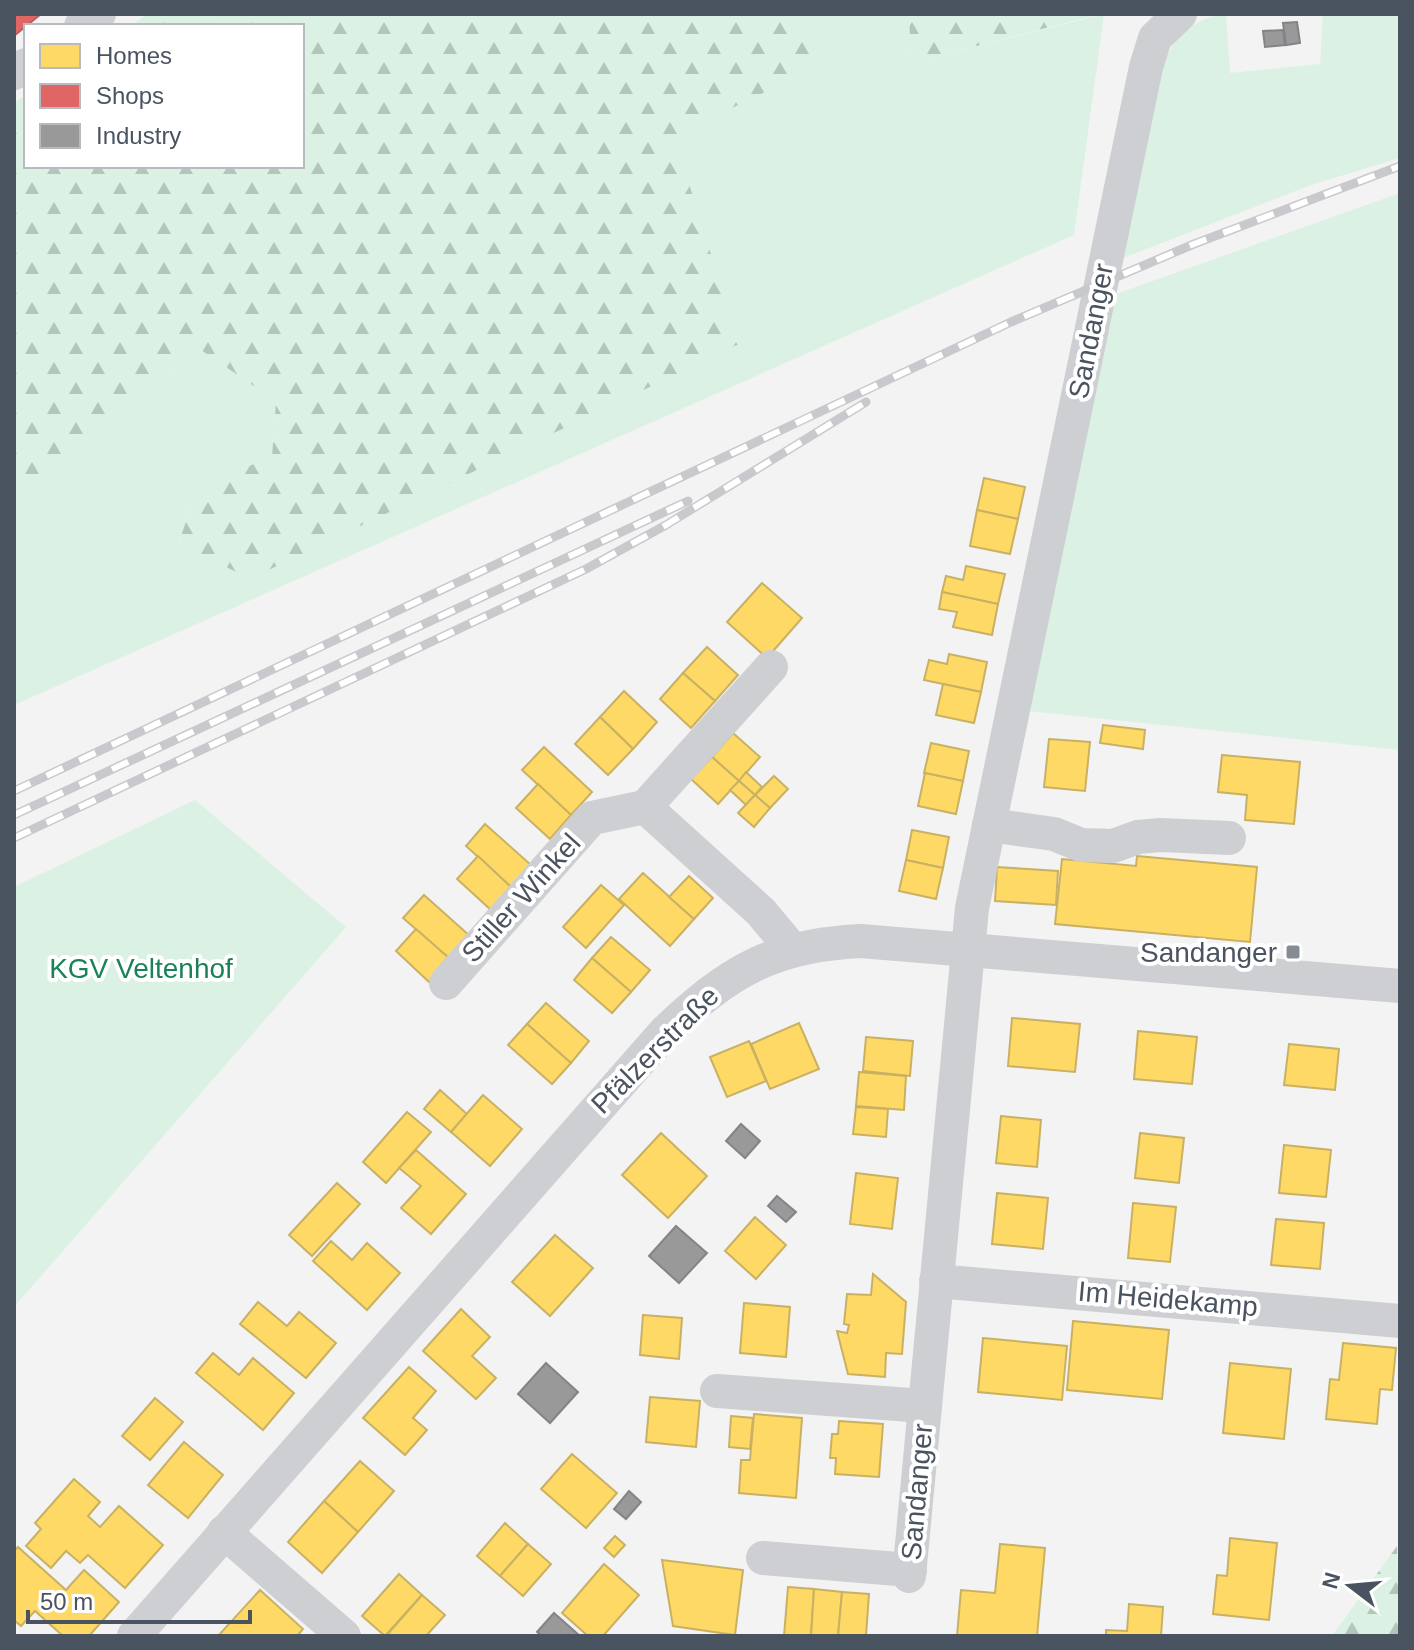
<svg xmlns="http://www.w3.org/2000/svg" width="1414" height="1650" font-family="Arial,sans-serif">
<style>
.green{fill:#daf1e4}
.forest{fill:url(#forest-firs)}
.homes{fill:#ffd966;stroke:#c9b164;stroke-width:2}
.shops{fill:#e06666;stroke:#b36164;stroke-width:2}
.industry{fill:#999;stroke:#818488;stroke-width:2}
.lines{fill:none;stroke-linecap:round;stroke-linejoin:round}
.minor{stroke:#cdcfd2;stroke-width:34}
.rail-casing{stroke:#c8c9cc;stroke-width:9}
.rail{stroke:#fff;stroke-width:6;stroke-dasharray:18;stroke-linecap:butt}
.poi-dot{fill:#868c93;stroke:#fff;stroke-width:3}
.labels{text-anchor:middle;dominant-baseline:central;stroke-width:8;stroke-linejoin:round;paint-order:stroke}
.street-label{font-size:28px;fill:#4a5460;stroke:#fff}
.poi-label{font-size:28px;fill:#4a5460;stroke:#fff;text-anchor:end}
.park-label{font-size:28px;fill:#1b8156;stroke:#fff}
</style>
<defs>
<pattern id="forest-firs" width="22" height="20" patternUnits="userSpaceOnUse" patternTransform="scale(2)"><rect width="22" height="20" fill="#daf1e4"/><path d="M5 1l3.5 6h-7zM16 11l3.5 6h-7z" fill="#b3c6bc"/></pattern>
</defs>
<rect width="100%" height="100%" fill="#f4f3f3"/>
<!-- green -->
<g class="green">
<path d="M809 14H909L911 63 1104 14 1074 235 14 705V494L201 350 276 401 272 457 197 486 179 542 674 135 823 64Z"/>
<path d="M1226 14 1230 73 1320 64 1323 14H1400V158L1311 185 1123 258 1162 65C1176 36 1193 18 1226 14Z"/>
<path d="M1400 193V750L1028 711 1116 294Z"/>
<path d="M195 800 346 927 14 1307V887Z"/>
</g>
<!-- forest -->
<g class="forest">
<path d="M148 14H809L823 64 674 136 739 344 250 579 179 543 197 486 272 457 276 401 201 350 14 494V103L26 95V166H302V26H130Z"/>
<path d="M909 14H1100L911 63Z"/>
<path d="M1397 1546 1400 1636H1332Z"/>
</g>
<!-- homes -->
<g class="homes">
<path d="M984 478 1025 487 1018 519 977 510Z"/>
<path d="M977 510 1018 519 1010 554 970 546Z"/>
<path d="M966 566 1005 574 998 604 942 592 946 576 963 580Z"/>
<path d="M762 583 802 618 767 658 727 622Z"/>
<path d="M942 592 998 604 992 635 953 627 957 612 939 609Z"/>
<path d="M707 647 738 675 715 701 683 673Z"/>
<path d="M949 654 987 662 981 692 924 680 929 660 947 664Z"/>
<path d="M683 673 715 701 691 728 660 699Z"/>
<path d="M943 684 981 692 974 723 936 715Z"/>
<path d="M624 691 657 722 633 749 600 717Z"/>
<path d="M600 717 633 749 608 775 575 744Z"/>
<path d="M1103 725 1145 730 1143 749 1100 743Z"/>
<path d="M733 733 760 757 739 781 712 757Z"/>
<path d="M1049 739 1090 742 1085 791 1044 787Z"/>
<path d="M931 743 969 751 963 781 924 773Z"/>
<path d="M544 747 592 792 571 815 522 770Z"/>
<path d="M1222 755 1300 762 1294 824 1245 820 1247 795 1218 792Z"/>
<path d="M712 757 739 781 718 804 691 779Z"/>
<path d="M746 772 762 787 755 795 739 781Z"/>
<path d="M925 773 963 781 956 814 918 806Z"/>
<path d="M774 776 788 789 770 808 755 795Z"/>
<path d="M739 781 755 795 746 805 730 790Z"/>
<path d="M538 784 571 815 550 839 516 808Z"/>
<path d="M755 795 770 808 754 827 738 813Z"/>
<path d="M485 824 531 865 511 887 466 846Z"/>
<path d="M912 830 949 837 943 868 906 860Z"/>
<path d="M478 856 511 887 491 910 457 879Z"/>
<path d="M1137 856 1257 867 1250 942 1055 924 1062 859 1136 866Z"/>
<path d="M906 860 943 868 936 899 899 891Z"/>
<path d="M997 867 1058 871 1056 905 995 901Z"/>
<path d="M643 873 694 919 670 946 619 899Z"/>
<path d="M689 876 713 898 694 919 669 897Z"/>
<path d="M601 885 624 905 586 948 563 927Z"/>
<path d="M424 895 470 936 450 959 403 918Z"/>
<path d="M416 929 450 959 429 982 396 951Z"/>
<path d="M611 937 650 970 631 992 592 958Z"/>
<path d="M592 958 631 992 612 1013 574 980Z"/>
<path d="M546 1003 589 1041 571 1063 527 1024Z"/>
<path d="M1012 1018 1080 1024 1075 1072 1008 1066Z"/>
<path d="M799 1023 819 1069 770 1089 751 1044Z"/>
<path d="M527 1024 571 1063 552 1084 508 1045Z"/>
<path d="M1138 1031 1197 1037 1192 1084 1134 1079Z"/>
<path d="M866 1037 913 1041 910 1076 863 1071Z"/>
<path d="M749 1041 766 1081 727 1097 710 1057Z"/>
<path d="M1289 1044 1339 1049 1335 1090 1284 1085Z"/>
<path d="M859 1072 906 1076 904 1110 856 1106Z"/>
<path d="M440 1090 467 1114 451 1132 424 1109Z"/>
<path d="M483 1095 522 1129 490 1166 451 1132Z"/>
<path d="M856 1107 888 1109 886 1137 853 1134Z"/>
<path d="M407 1112 431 1132 386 1183 363 1162Z"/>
<path d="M1001 1116 1041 1120 1037 1167 996 1163Z"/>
<path d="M661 1133 707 1176 668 1218 622 1175Z"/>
<path d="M1140 1133 1184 1138 1179 1183 1135 1178Z"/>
<path d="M1284 1145 1331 1150 1326 1197 1279 1193Z"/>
<path d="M416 1150 466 1194 431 1234 401 1208 421 1186 399 1168Z"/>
<path d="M856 1173 898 1178 892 1229 850 1224Z"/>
<path d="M337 1183 360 1204 312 1256 289 1235Z"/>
<path d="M997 1193 1048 1198 1043 1249 992 1244Z"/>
<path d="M1133 1203 1176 1207 1170 1262 1128 1258Z"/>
<path d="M755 1217 786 1245 756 1279 725 1251Z"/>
<path d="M1276 1219 1324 1223 1320 1269 1271 1265Z"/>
<path d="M555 1235 593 1268 550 1316 512 1282Z"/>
<path d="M331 1241 352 1260 367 1243 400 1273 367 1310 313 1261Z"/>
<path d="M873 1274 906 1302 902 1354 886 1353 885 1377 848 1374 837 1331 847 1333 849 1325 844 1324 847 1294 871 1295Z"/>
<path d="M258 1302 287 1326 299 1312 336 1343 306 1378 240 1324Z"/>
<path d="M744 1303 790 1307 786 1357 740 1353Z"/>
<path d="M461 1309 490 1337 472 1356 496 1378 476 1399 423 1351Z"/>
<path d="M643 1315 682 1318 679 1359 640 1355Z"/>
<path d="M1073 1321 1169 1330 1162 1399 1067 1390Z"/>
<path d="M983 1338 1067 1346 1062 1400 978 1392Z"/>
<path d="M1343 1343 1396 1348 1392 1390 1380 1389 1377 1424 1326 1419 1330 1379 1339 1380Z"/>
<path d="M213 1353 239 1375 253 1358 294 1393 263 1430 196 1373Z"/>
<path d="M1230 1363 1291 1369 1284 1439 1223 1433Z"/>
<path d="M409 1367 436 1391 413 1418 427 1430 405 1455 363 1418Z"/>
<path d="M650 1397 700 1401 696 1447 646 1442Z"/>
<path d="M155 1398 183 1422 150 1460 122 1436Z"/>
<path d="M754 1414 802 1418 796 1498 739 1493 741 1460H750Z"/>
<path d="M731 1416 753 1418 750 1449 729 1447Z"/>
<path d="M839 1421 883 1424 879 1477 835 1474 836 1458H830L832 1434H838Z"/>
<path d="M184 1442 223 1475 188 1518 148 1485Z"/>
<path d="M572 1454 617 1493 586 1528 541 1489Z"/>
<path d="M360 1461 394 1491 358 1532 324 1501Z"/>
<path d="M74 1479 100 1502 88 1516 100 1527 119 1506 163 1545 125 1588 88 1555 80 1563 66 1551 51 1568 26 1546 41 1529 35 1523Z"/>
<path d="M324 1501 358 1532 322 1573 288 1542Z"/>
<path d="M505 1523 528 1544 500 1576 477 1556Z"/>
<path d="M615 1536 625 1545 614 1557 604 1548Z"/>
<path d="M1230 1538 1277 1543 1269 1620 1213 1614 1217 1575 1227 1576Z"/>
<path d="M528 1544 551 1564 523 1596 500 1576Z"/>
<path d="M1000 1544 1045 1548 1037 1636H957L961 1590 995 1593Z"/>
<path d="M18 1547 66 1590 84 1570 119 1602 89 1636H63L35 1611 21 1626 14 1620V1551Z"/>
<path d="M662 1560 743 1570 735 1635 673 1626Z"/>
<path d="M604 1564 639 1595 603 1636H588L562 1613Z"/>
<path d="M399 1574 422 1595 385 1636 362 1616Z"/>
<path d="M788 1587 814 1589 811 1636H784Z"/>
<path d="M814 1589 842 1592 838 1636H811Z"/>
<path d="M260 1590 303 1629 297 1636H218Z"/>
<path d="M842 1592 869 1594 866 1636H838Z"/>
<path d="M422 1595 445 1615 426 1636H386Z"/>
<path d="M1129 1604 1163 1607 1161 1636H1106V1630L1127 1631Z"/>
</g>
<!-- shops -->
<path class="shops" d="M14 14H41L14 36Z"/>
<!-- industry -->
<g class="industry">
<path d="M1297 22 1300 43 1286 45 1283 23Z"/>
<path d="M1283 30 1285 45 1265 47 1263 31Z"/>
<path d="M741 1124 760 1141 745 1158 726 1141Z"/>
<path d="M777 1196 796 1212 786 1222 768 1206Z"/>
<path d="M676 1226 707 1253 679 1283 649 1256Z"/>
<path d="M546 1363 578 1392 550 1423 518 1394Z"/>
<path d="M629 1491 641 1502 626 1519 614 1509Z"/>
<path d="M554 1613 580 1636H542L537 1632Z"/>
</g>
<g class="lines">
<!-- minor -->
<g class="minor">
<path d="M81 26 99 14"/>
<path d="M14 73 26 65"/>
<path d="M771 667 645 807 761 912 791 948"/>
<path d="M989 825 1054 834 1081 845 1113 846 1138 837 1161 835 1229 838"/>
<path d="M446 983 592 818 645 807"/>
<path d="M936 1281 1400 1321"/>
<path d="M717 1391 925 1406"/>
<path d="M224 1532 344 1636"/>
<path d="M763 1558 910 1570"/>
<path d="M909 1576 972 908 1146 67 1155 38 1180 14"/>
<path d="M134 1636 665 1032C728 972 772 945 861 941L1400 986"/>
</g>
<defs>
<g id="rail">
<path d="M14 791 1011 322 1194 244 1400 166"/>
<path d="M14 815 688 501"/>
<path d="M14 838 586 569 666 525 866 402"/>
</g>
</defs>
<!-- rail casing -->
<use href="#rail" class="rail-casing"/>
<!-- rail -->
<use href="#rail" class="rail"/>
</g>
<!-- markers -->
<rect class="poi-dot" x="1285" y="944" width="16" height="16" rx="4"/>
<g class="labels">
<!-- street labels -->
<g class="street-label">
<text transform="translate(1091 331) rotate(-79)">Sandanger</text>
<text transform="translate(521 898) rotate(-48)">Stiller Winkel</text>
<text transform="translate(655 1050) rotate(-45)">Pfälzerstraße</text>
<text transform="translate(1168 1299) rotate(5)">Im Heidekamp</text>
<text transform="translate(917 1492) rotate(-85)">Sandanger</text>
</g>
<!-- poi labels -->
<g class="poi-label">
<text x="1277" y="952">Sandanger</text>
</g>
<!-- park labels -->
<g class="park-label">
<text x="141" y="968">KGV Veltenhof</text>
</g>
</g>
<!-- border -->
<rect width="1414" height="1650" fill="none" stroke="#4a5460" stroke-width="32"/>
<!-- legend -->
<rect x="24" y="24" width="280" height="144" fill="#ffffff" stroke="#b7bbbf" stroke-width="2"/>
<rect x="40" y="44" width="40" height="24" fill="#ffd966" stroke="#b7bbbf" stroke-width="2"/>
<text x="96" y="64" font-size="24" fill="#4a5460">Homes</text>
<rect x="40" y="84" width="40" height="24" fill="#e06666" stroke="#b7bbbf" stroke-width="2"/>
<text x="96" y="104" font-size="24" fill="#4a5460">Shops</text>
<rect x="40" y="124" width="40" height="24" fill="#999999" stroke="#b7bbbf" stroke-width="2"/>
<text x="96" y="144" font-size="24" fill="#4a5460">Industry</text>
<!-- north arrow -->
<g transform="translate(1350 1586) rotate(286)" stroke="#ffffff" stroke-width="6" paint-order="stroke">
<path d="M0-6L14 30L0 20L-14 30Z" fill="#4a5460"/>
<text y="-12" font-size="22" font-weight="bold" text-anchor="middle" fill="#4a5460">N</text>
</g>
<!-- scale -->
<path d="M28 1610v12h222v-12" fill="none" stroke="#4a5460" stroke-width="4"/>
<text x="40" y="1610" font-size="24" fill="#4a5460" stroke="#ffffff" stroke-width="6" paint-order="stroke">50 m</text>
</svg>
